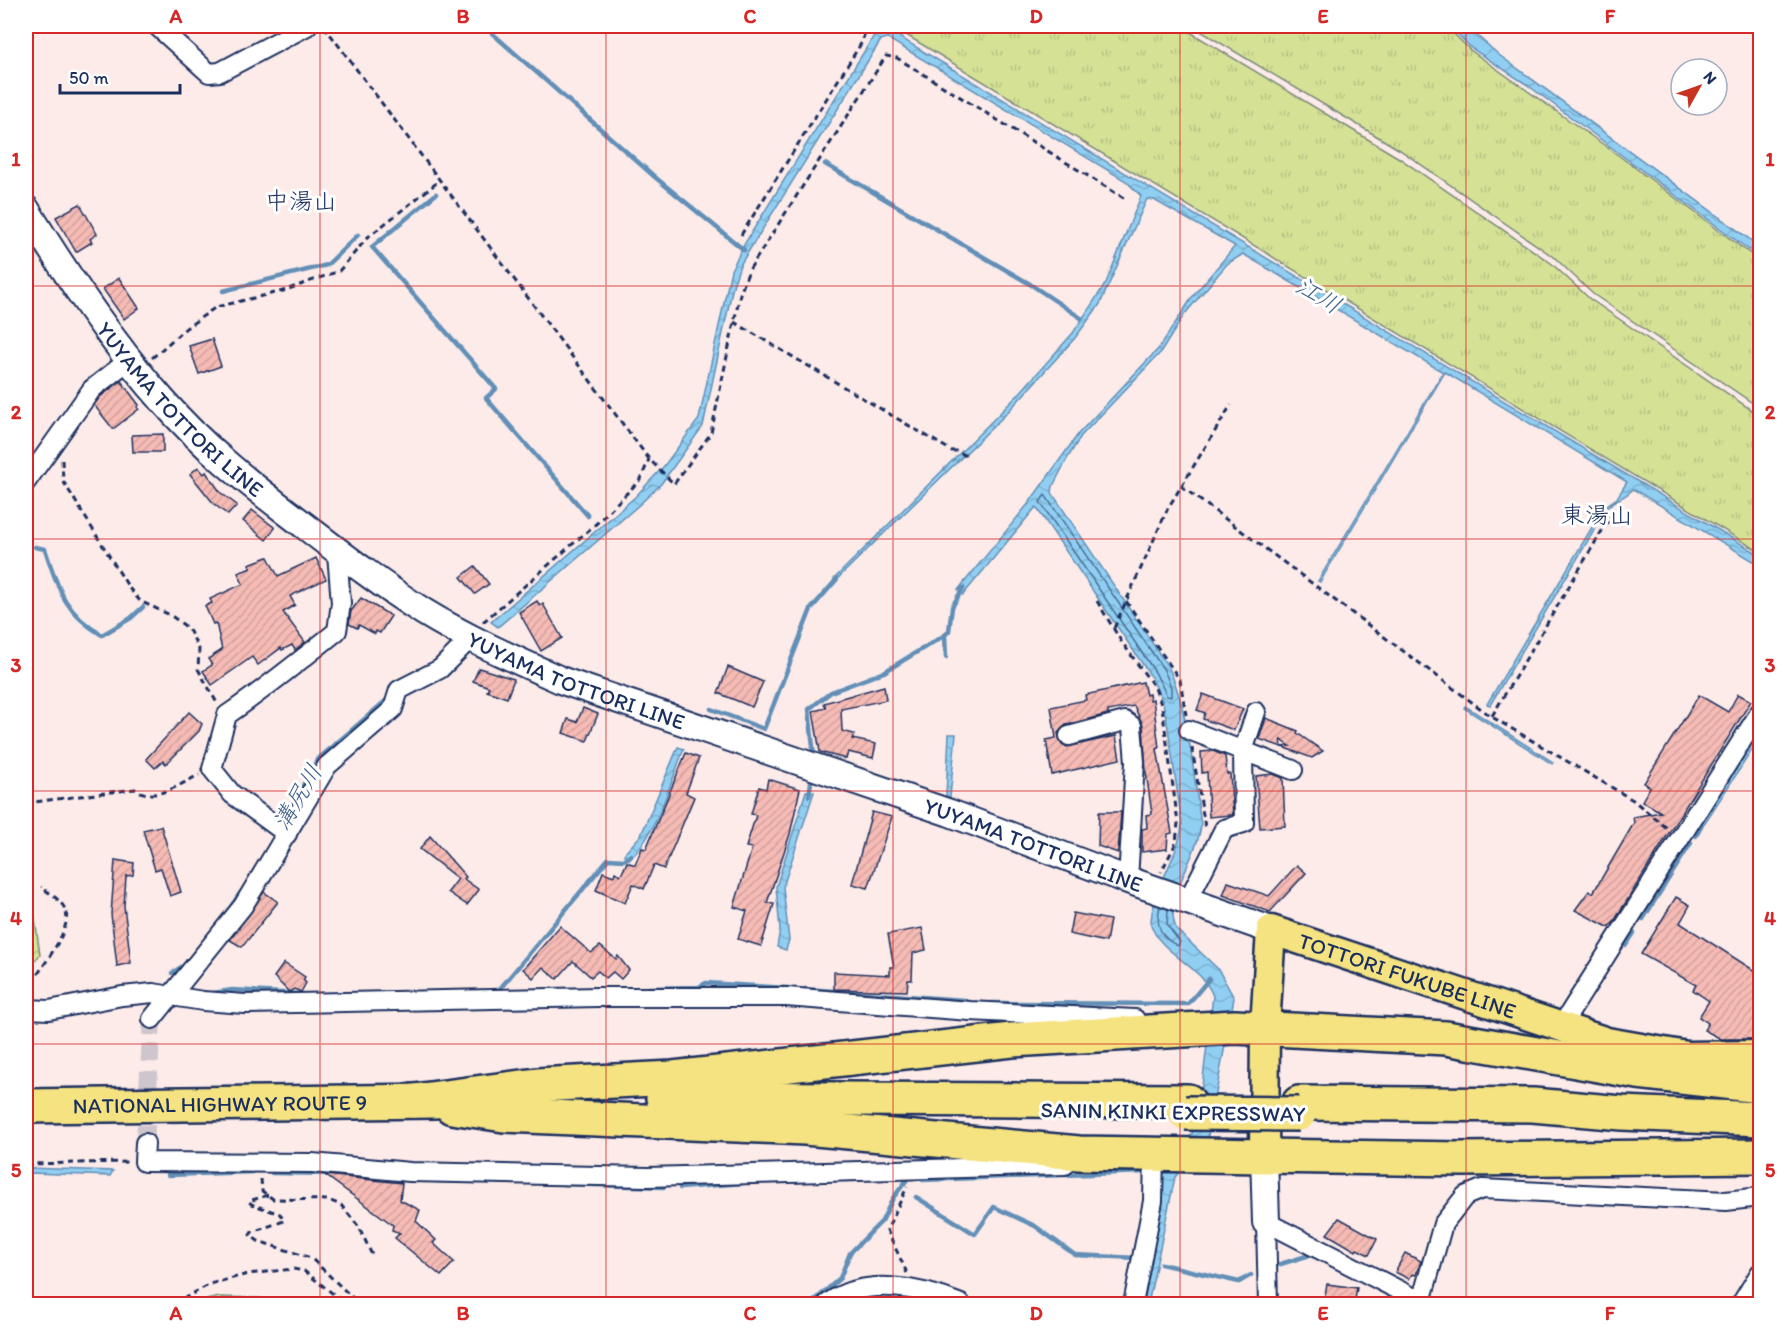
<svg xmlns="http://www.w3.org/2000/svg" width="1786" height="1330" font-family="Itim,'Klee One',sans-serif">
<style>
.grass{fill:url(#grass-tufts);stroke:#78887a;stroke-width:1.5}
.forest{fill:url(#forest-crowns);stroke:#78887a;stroke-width:1.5}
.water{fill:url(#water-waves);stroke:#628fb7;stroke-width:1.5}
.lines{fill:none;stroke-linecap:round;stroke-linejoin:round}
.shore{stroke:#4a6f99;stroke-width:1.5}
.stream{stroke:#628fb7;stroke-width:4.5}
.building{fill:url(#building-hatch);stroke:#1b2f5e;stroke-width:1.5}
.street-tunnel{stroke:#cfc5cd;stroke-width:18;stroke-dasharray:18 9;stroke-linecap:butt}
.street-casing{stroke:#1b2f5e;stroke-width:22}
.secondary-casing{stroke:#1b2f5e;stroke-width:30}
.primary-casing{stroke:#1b2f5e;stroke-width:33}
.highway-casing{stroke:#1b2f5e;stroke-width:38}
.path{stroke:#1b2f5e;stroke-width:3;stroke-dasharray:6 4.5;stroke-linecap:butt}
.street{stroke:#fff;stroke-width:18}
.secondary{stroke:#fff;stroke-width:26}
.primary{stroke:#f5e381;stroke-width:28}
.highway{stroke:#f5e381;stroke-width:33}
.highway-bridge-casing{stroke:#1b2f5e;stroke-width:38;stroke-linecap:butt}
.highway-bridge{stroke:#f5e381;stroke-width:33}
.grid{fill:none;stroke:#d62828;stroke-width:1.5;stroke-opacity:0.55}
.labels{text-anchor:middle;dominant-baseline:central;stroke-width:6;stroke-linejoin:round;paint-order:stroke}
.street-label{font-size:22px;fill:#1b2f5e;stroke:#fff}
.neighbourhood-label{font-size:24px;fill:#1b2f5e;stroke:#fff}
.water-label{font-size:24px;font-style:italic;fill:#3e5f8a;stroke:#fff}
.neatline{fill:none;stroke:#d62828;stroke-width:2}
.grid-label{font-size:20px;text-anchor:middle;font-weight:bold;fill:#d62828}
</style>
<defs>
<pattern id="grass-tufts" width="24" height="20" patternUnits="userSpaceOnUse" patternTransform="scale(1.5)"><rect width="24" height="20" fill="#d5e295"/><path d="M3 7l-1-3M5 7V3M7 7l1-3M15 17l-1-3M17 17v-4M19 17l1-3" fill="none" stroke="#b6c283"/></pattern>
<pattern id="forest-crowns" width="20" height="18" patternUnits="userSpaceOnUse" patternTransform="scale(1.5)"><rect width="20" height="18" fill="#d5e295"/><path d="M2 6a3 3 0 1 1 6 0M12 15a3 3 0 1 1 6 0" fill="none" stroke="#b6c283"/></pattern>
<pattern id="water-waves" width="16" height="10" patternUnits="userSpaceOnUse" patternTransform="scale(1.5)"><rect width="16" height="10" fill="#91cff2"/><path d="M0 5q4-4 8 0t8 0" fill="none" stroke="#7cb2d2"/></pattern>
<pattern id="building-hatch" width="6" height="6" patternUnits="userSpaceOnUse" patternTransform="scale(1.5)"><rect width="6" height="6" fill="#f6bbb5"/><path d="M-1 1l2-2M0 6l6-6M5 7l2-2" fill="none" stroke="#d2a19e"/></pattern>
</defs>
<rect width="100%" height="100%" fill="#fcebe9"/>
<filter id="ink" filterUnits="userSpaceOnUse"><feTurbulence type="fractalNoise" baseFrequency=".0167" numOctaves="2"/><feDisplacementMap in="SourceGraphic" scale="12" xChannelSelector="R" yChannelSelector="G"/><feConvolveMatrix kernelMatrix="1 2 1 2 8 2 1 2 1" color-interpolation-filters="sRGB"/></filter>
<g filter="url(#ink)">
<!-- grass -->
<g class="grass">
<path d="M901 26H1180L1399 158 1551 263 1590 299 1760 416V552L898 30Z"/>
<path d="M1192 26H1446L1470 50 1618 155 1760 261V408L1593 294 1555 258 1400 150Z"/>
</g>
<!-- forest -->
<g class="forest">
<path d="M26 902 33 905 40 955 26 970Z"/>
<path d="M220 1297 258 1298 307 1304H187Z"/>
</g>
<!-- water -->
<g class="water">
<path d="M880 26H887L901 38 1760 555V565L1633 489C1624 499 1616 498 1608 507L1490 705 1487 704 1604 507 1617 498 1627 482 1445 372 1320 582 1318 581 1443 372 1243 254 1227 264 1184 315 1161 352 1081 436 1067 459 1053 486 1052 493 1169 668C1190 716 1193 773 1201 825 1198 857 1161 901 1177 930L1218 969 1234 998 1207 1141 1175 1177 1148 1304H1137L1163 1173 1191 1135 1198 1119 1213 996C1202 965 1161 955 1151 925 1151 888 1179 860 1182 824L1168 728 1163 702 1150 675 1036 507 963 595 958 590 1029 503 1079 433 1159 348 1193 296 1235 246 1154 200 1147 199 1100 304 1075 338 1006 414 833 583 834 579 1017 396 1073 333 1106 283 1141 196 1126 181 887 38 881 40 740 265 733 286 703 426 661 484 640 504 498 627 491 622 635 497 664 466 699 419 731 270 745 243Z"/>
<path d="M1450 26H1466L1499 55 1760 247V258L1526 84 1471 48Z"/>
<path d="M1465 706 1553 762 1552 764 1464 708Z"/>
<path d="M1760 724V738L1700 830 1697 827Z"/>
<path d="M949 734H956L950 797 946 796Z"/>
<path d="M678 747 684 749C671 780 655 840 628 860L624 854 641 835Z"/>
<path d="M806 791 814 792 783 887 789 940 786 950 777 947 780 929 776 887Z"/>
<path d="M27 1168 113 1171 110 1176 32 1173 26 1178Z"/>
</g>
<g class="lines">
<!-- shore -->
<g class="shore">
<path d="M1045 495 1164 670 1171 687V697L1167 696 1155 672 1040 502Z"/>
<path d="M1160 906C1155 925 1160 938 1178 946L1180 942 1167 925 1168 909"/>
</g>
<!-- stream -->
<g class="stream">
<path d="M484 26 656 178 744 250"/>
<path d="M825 164 1030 284 1081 318"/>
<path d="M436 194 372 247 496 389 486 398 588 516"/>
<path d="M223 291 327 265 358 235"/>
<path d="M35 547 45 549C58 588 64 613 102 635L131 618 143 607"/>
<path d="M945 635 946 657"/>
<path d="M427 685 445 675"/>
<path d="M711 709 764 729 811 609 837 579"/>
<path d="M814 757 809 709 831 692 884 672 945 635 949 631 952 607 963 588"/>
<path d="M809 796 812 775"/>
<path d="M284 820 317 760 390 697"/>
<path d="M1696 836 1702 825"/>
<path d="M227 912 241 892"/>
<path d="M1643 919 1691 843"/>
<path d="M1626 945 1634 933"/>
<path d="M172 973 187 963"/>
<path d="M648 988 699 987 706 983 788 988"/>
<path d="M805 989 965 1000 963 1003H966"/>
<path d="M498 991 608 859 624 860 631 855"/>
<path d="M213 993 232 990 300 994"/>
<path d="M990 1003 1188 1004 1209 979"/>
<path d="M272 1173 336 1174 346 1178"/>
<path d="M168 1175 252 1172"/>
<path d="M923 1180 1145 1172"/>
<path d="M437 1181 477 1182"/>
<path d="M563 1184 664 1187"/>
<path d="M680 1188 743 1183"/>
<path d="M916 1197 975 1234 994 1207 1035 1226 1075 1255 1137 1258"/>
<path d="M1161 1264 1239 1282 1251 1275"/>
<path d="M1274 1266 1310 1255 1319 1258"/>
<path d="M1374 1287 1406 1304"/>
<path d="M811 1304 840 1278 850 1253 882 1221 893 1198 909 1177"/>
</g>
</g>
<!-- building -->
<g class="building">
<path d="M80 204 97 234 90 239 92 242 76 252 56 217Z"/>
<path d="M119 278 139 308 124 319 103 289Z"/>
<path d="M212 339 221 366 199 374 189 346Z"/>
<path d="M121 381 139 405 137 407 139 409 113 429 94 405 100 397Z"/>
<path d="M163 434V452H133L132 435Z"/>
<path d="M198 467 204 474 206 472 221 493 237 505 228 515 214 504 190 474Z"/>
<path d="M252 510 275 528 266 540 243 521Z"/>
<path d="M268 557 278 576 316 558 326 579 290 596 295 605 283 612 305 642 295 650 292 645 282 650 281 648 258 665 252 657 212 685 203 671 212 665 208 659 222 650 216 623 213 624 205 606 212 603 210 599 243 584 238 573 251 568 249 564Z"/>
<path d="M475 566 489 584 475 594 461 577Z"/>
<path d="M361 598 391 616 380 633 376 631 375 634 359 625 357 628 349 624 351 611Z"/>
<path d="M537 601 540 606 543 604 562 638 541 651 519 612Z"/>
<path d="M728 667 763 682 752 707 718 693Z"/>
<path d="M479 668 514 679 507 698 487 691 489 687 473 681Z"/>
<path d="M1143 682 1146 695 1149 694 1150 700 1153 699 1159 748 1157 749 1172 833 1168 834 1167 849 1142 852V829L1147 828 1146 815 1152 814 1146 772 1143 725 1134 706 1108 711V714L1066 725 1058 733 1061 743 1067 747 1116 736 1120 759 1052 775 1046 740 1056 738 1051 707 1086 700 1085 695Z"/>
<path d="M884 686 886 700 841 709 842 731 854 734 852 739 876 744 873 758 848 752 846 759 820 752 813 711 826 708 824 703Z"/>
<path d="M1203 694 1243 709 1234 730 1203 719 1205 713 1197 710Z"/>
<path d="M1738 694 1751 701 1613 923 1608 927 1575 910 1589 891 1593 893 1634 823 1633 817 1661 812 1642 801 1650 787 1644 783 1699 695 1728 712Z"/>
<path d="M583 708 598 714 587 741 563 733 568 719 577 722Z"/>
<path d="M189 712 202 724 199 731 166 764 163 761 155 768 146 759Z"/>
<path d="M1266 718 1298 731 1297 733 1323 751 1312 758 1282 747 1290 746 1281 740 1282 747 1259 739Z"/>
<path d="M1213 751 1225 756 1227 774H1230L1233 815H1230L1209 817 1207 772 1202 773 1201 752Z"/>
<path d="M686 753 699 758 686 793 694 797 664 869 654 865 644 889 633 884 625 903 596 890 603 872 614 876 615 872 621 875 627 862 635 865 642 848 646 849Z"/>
<path d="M1273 774 1283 778 1285 826 1260 828 1256 776Z"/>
<path d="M768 779 800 789 790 834 767 903 774 904 761 946 738 939 747 911 734 907 752 848 746 847 756 815 751 814 759 787 766 789Z"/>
<path d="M872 812 892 817 868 888 852 884Z"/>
<path d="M1099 812H1121L1118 853 1098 846Z"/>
<path d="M161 826 181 892 170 896 161 868 155 870 143 830Z"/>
<path d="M430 836 466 877 464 879 479 890 467 905 448 892 458 879 420 849Z"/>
<path d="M115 860 134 863 133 875 126 876 124 906 131 963 117 966 111 914Z"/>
<path d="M1297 865 1306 873 1270 912 1223 895 1228 882 1269 896Z"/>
<path d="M264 892 278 902 242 947 230 940Z"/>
<path d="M1676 897 1690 905 1680 923 1761 975V1024L1752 1039H1721L1704 1030 1708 1023 1699 1017 1709 1001 1693 990 1696 985 1641 954Z"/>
<path d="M1073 913 1110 920 1106 942 1069 934Z"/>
<path d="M560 926 591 953 600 946 616 959 618 956 629 970 621 979 613 972 606 978 598 971 591 977 573 961 557 979 543 967 533 978 523 969Z"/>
<path d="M922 928 926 950 913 953 912 980H908L907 991 834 989V972L890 975V967H894L888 934Z"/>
<path d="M284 963 305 977 303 980 306 983 301 992 294 989 289 992 274 977Z"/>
<path d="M325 1175 402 1183 400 1200 420 1210 416 1221 436 1240 433 1243 454 1262 441 1276 395 1238 400 1233 392 1230 393 1225Z"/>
<path d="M1339 1218 1377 1239 1369 1255 1357 1249 1356 1251 1327 1234Z"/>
<path d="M1405 1253 1421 1261 1416 1275 1412 1274 1409 1279 1395 1272Z"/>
<path d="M1327 1284 1357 1288 1354 1305H1323Z"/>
</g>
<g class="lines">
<!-- street-tunnel -->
<path class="street-tunnel" d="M145 1143 152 1019"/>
<defs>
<g id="street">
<path d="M157 26 209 73 220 72 307 26"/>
<path d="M26 482 92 389 129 360"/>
<path d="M1189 730 1293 770"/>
<path d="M1069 736 1125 721 1132 726 1135 762 1128 880"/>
<path d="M287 834 232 794 212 769 227 715C265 689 301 660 337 631L341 603 337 553"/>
<path d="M1188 900 1224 829 1244 823 1243 751 1256 712"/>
<path d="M27 1009 49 1010 122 996 153 993 203 1001 245 1004 598 997H786L970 1011 1135 1019"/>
<path d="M152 1019 243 906 327 766 393 709 399 690 440 669 472 637"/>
<path d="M1560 1028 1760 712"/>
<path d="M145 1143 144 1162 312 1163 410 1172 648 1177 1065 1165"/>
<path d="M1421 1302 1443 1224 1465 1196 1482 1189 1726 1201 1760 1197"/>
<path d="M827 1304C863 1276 920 1287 961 1304"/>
<path d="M1133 1304 1153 1201 1154 1154"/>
<path d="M1268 1304 1266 1222 1426 1304"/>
<path d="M1741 1304 1760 1273"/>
</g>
<g id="secondary">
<path id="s1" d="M26 209C67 276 111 342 163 401 201 445 246 481 292 516 335 549 378 583 424 612 468 639 516 660 563 681L950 813 1128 880 1271 930"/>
<path d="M1264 1154 1266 1222"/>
</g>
<g id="primary">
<path id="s2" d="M1264 1154 1265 1027 1271 930 1607 1042 1687 1056 1760 1055"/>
</g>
<g id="highway">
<path d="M663 1098 1188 1101"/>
<path d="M414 1101 537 1085 673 1078 1012 1040 1235 1027 1446 1038 1638 1072 1760 1086"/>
<path d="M1299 1103 1533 1105 1622 1113 1760 1119"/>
<path id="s3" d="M26 1106 435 1101"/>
<path d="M452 1107 504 1115 805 1128 1079 1153 1462 1159 1760 1156"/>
</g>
</defs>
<!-- street casing -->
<use href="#street" class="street-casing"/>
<!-- secondary casing -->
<use href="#secondary" class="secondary-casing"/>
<!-- primary casing -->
<use href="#primary" class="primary-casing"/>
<!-- highway casing -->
<use href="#highway" class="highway-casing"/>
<!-- path -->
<g class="path">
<path d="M324 26 649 459 674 484 711 433 740 294 749 270 886 56 897 58 1127 200"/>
<path d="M741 235 862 42 864 35 850 26"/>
<path d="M734 322 952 451H958L967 457"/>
<path d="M152 358 186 328 216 307 283 291 339 271 368 237 439 181"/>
<path d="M62 460 63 481 129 588 140 601 170 615 188 628 199 649 198 669 217 703"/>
<path d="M1181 486 1492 717 1633 800 1667 828"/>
<path d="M1097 601 1121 641 1155 688 1162 707 1178 823 1176 843 1161 872"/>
<path d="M1126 601 1180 680 1186 715"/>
<path d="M483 622 598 522 641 479 649 459"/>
<path d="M1114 628 1168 508 1231 405"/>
<path d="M1492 716 1615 509"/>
<path d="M1192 748 1205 827"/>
<path d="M26 803 135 789C155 803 178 785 199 775"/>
<path d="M27 992C36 972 75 930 65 909 60 899 49 893 41 887"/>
<path d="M26 1164 129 1162"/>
<path d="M261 1179 262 1191 273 1199 328 1200 341 1205 359 1227 372 1255"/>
<path d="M268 1195 249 1201 251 1204 280 1214 284 1221 252 1232 250 1235 258 1241 311 1258 359 1304"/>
<path d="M907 1273 887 1230 907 1187"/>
<path d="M174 1304 210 1284 248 1274 293 1269 304 1271 346 1304"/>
</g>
<!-- street -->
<use href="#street" class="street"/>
<!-- secondary -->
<use href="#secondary" class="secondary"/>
<!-- primary -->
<use href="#primary" class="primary"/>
<!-- highway -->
<use href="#highway" class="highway"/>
<defs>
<path id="highway-bridge" d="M1185 1113 1299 1114"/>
</defs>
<!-- highway-bridge casing -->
<use href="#highway-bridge" class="highway-bridge-casing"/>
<!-- highway-bridge -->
<use href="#highway-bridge" class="highway-bridge"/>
</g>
</g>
<!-- grid -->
<path class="grid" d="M320 26V1304M606 26V1304M893 26V1304M1180 26V1304M1466 26V1304M26 286H1760M26 539H1760M26 791H1760M26 1044H1760"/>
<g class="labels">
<!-- street labels -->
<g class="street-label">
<text stroke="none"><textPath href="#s1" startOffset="254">YUYAMA TOTTORI LINE</textPath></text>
<text stroke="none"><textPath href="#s1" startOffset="740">YUYAMA TOTTORI LINE</textPath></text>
<text stroke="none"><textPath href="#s1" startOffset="1226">YUYAMA TOTTORI LINE</textPath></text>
<text stroke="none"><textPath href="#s2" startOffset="368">TOTTORI FUKUBE LINE</textPath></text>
<text stroke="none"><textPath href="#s3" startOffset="194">NATIONAL HIGHWAY ROUTE 9</textPath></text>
<text transform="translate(1173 1112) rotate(1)">SANIN KINKI EXPRESSWAY</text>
</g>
<!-- neighbourhood labels -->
<g class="neighbourhood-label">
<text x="301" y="200">中湯山</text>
<text x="1597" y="514">東湯山</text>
</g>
<!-- water labels -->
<g class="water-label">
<text transform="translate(1319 295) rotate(31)">江川</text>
<text transform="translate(297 797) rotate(-59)">溝尻川</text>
</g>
</g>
<!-- margin -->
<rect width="1786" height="1330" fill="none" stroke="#fff" stroke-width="66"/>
<!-- north arrow -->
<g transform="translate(1699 87) rotate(50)"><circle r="28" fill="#ffffff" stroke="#a4acbf" stroke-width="1.5"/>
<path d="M0-4.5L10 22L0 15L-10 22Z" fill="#c8321e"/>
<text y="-9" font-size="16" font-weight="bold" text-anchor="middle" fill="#1b2f5e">N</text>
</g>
<!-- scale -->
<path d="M60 84v9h120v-9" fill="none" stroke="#1b2f5e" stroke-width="3"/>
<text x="69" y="84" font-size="18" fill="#1b2f5e" stroke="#ffffff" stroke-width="4.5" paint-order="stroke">50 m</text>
<rect x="33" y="33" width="1720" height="1264" class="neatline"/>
<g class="grid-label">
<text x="176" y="23">A</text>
<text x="463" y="23">B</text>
<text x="750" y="23">C</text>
<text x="1036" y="23">D</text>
<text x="1323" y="23">E</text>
<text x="1610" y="23">F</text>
<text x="16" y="166">1</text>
<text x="1770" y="166">1</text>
<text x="16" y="419">2</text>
<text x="1770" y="419">2</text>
<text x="16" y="672">3</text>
<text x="1770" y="672">3</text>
<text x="16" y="925">4</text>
<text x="1770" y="925">4</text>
<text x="16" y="1177">5</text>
<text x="1770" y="1177">5</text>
<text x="176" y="1320">A</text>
<text x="463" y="1320">B</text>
<text x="750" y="1320">C</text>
<text x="1036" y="1320">D</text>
<text x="1323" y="1320">E</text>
<text x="1610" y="1320">F</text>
</g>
</svg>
